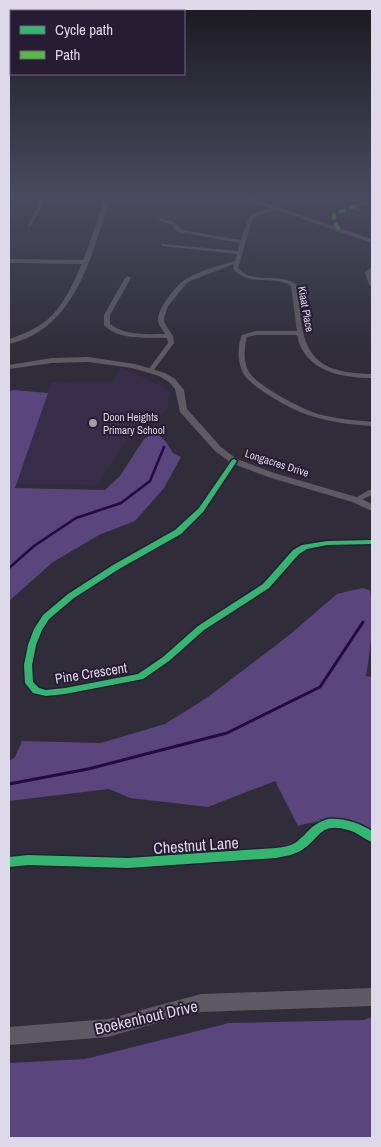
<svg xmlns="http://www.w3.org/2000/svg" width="381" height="1147" font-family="'Archivo Narrow',sans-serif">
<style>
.built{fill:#372d48}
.forest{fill:#5a457c}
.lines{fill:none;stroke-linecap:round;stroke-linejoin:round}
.stream-far1{stroke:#240a3f;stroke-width:2.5}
.stream{stroke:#240a3f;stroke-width:3}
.minor{fill:#5e5a64;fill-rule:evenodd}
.tertiary{fill:#5e5a64;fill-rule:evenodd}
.quiet{stroke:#58b947;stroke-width:4;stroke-dasharray:7 4;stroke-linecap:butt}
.cycleway-casing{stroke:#261d34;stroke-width:3}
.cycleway{fill:#33b770;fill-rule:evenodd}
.poi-dot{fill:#a19cab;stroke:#261d34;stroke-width:2}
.labels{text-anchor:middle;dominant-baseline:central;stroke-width:4;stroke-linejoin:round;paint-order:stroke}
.far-street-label{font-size:11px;fill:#ded9e8;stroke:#261d34}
.far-poi-label{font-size:11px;fill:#ded9e8;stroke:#261d34;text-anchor:start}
.street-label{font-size:14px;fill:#ded9e8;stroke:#261d34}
.near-street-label{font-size:16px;fill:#ded9e8;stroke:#261d34}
</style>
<rect width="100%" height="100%" fill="#302c39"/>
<!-- built -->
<path class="built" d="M121 367 170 390 167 411 130 435 98 485 16 484 51 382 113 381Z"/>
<!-- forest -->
<g class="forest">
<path d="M14 390 48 393 15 488 105 490 120 476 144 439 154 433C164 437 168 444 173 453L181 457 164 488 135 521 99 535 53 562 9 601V391Z"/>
<path d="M362 588 370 590C374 619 371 647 366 676L372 677V831C344 816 328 818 298 826L275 781 208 807 130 798 109 789 9 801V761L15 757 22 741 101 743 165 724 208 697 288 636 337 594Z"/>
<path d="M372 1017V1138H9V1063L85 1059 229 1023 363 1020Z"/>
</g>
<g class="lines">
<!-- stream-far1 -->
<path class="stream-far1" d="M9 568 34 546 76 518 121 503 150 481 164 447"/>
<!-- stream -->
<path class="stream" d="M9 784 88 769 227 733 320 687 363 622"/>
<!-- minor -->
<g class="minor">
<path d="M44 195H48L31 226 27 227 41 199H9V197H43Z"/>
<path d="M369 201 371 203 360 206 359 211H355L356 204Z"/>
<path d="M274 207 278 208 257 216 252 220 238 268C253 285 276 272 296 284 300 296 299 309 301 322 307 366 332 373 372 374V378C341 378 304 371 297 335H256L247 337C244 347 243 362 249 372 257 386 302 409 318 414 336 419 354 420 372 422V426C352 425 331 422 311 416 294 411 256 390 245 376 237 365 237 346 242 335L256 331H297L291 286C272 274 251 288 233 269L234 264 190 281 186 284 168 306 164 318V322L173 336 174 343 153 371 151 372 148 370 168 343 167 338C146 337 120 341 104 325V315L125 278 128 276 131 278 110 315V324C126 336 146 334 165 334 163 330 158 325 158 320 157 309 177 284 186 279 200 271 220 265 235 261L237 254 161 246V244H163L238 251 240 243 178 232 170 224 159 220V218L174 222 182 230 241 240C250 213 247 216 274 207Z"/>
<path d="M9 259 83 260 86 262 83 264 9 263Z"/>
<path d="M372 267V271L371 272 372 287 369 285 365 272Z"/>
<path d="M231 459H237L238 461 204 512 181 534 119 569 74 598 49 619 42 630 37 645 33 665 34 682 39 688 46 689 65 687 137 674 163 656 198 626 263 584 293 550 302 545 327 540 372 539V545L327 546 307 549 299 554 269 588 204 630 169 662 144 680 65 695 46 697 32 694 24 683 23 665 27 645 33 629 43 615 68 594 113 565 175 530 198 508Z"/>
<path d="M369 490H372V495L356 502 352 500Z"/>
<path d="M334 818 348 820 371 830H372V842C364 840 357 833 348 830 319 823 321 839 302 851 294 855 285 857 276 859L128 869 28 866 9 868V856L28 854 128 857 276 847 294 842 317 822Z"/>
</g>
<!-- tertiary -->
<g class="tertiary">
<path d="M106 195H112C91 253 78 328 9 344V339C22 335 36 329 47 320 76 296 93 230 106 195Z"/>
<path d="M223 195 248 197 256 196V198L253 199 372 239V243L247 200Z"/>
<path d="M88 357 135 364 165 373 175 379 184 390 187 409 221 447 237 459 274 473 360 498 372 504V511L352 502 268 477 231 463 215 451 180 412 175 389 169 382 159 376 132 368 88 362 52 363 9 369V365L52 358Z"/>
<path d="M372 988V1006L201 1012 177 1017 108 1037 9 1045V1027L108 1019 201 994Z"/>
</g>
<!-- quiet -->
<path class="quiet" d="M339 229 334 222V214L358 205"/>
<defs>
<g id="cycleway">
<path d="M234 459 237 461 203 512 181 534 119 569 74 598 49 619 42 630 36 645 32 665 33 682 39 688 46 690 65 688 138 674 163 657 198 626 263 584 293 550 302 545 327 541 372 540V544L327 545 307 549 299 554 269 588 204 630 169 661 143 679 65 694 46 696 33 693 25 683 24 665 28 645 34 629 43 615 68 594 113 565 175 530 199 508 232 460Z"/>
<path d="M328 819C344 818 359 823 372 831V842C364 839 357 832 348 830 319 822 321 838 302 850 294 855 285 856 276 858L128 868 28 865 9 867V857L28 855 128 858 276 848C283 847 290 846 295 843 309 833 309 825 328 819Z"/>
</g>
</defs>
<!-- cycleway casing -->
<use href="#cycleway" class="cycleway-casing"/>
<!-- cycleway -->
<use href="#cycleway" class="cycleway"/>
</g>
<!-- sky -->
<linearGradient id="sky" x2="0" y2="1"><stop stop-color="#1a181f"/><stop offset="0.55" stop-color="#484b5f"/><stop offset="1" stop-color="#484b5f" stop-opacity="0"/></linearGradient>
<rect width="381" height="356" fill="url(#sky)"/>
<!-- markers -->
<circle class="poi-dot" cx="93" cy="423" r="5"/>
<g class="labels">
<!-- far-street labels -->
<g class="far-street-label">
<text transform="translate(306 309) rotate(80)">Kiaat Place</text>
<text transform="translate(277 463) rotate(18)">Longacres Drive</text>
</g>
<!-- far-poi labels -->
<g class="far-poi-label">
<text x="103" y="417">Doon Heights<tspan x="103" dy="13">Primary School</tspan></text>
</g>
<!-- street labels -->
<g class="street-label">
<text transform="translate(91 673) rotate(-9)">Pine Crescent</text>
</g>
<!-- near-street labels -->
<g class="near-street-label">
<text transform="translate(196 845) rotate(-4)">Chestnut Lane</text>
<text transform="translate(146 1017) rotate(-13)">Boekenhout Drive</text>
</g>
</g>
<!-- border -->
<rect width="381" height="1147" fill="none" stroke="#ded9e8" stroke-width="20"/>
<!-- legend -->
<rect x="10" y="10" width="175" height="65" fill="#261d34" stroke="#70687c"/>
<rect x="20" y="26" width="25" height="8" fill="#33b770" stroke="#70687c"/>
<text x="55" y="35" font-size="15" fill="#ded9e8">Cycle path</text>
<rect x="20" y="51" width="25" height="8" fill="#58b947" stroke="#70687c"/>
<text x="55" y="60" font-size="15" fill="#ded9e8">Path</text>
</svg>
